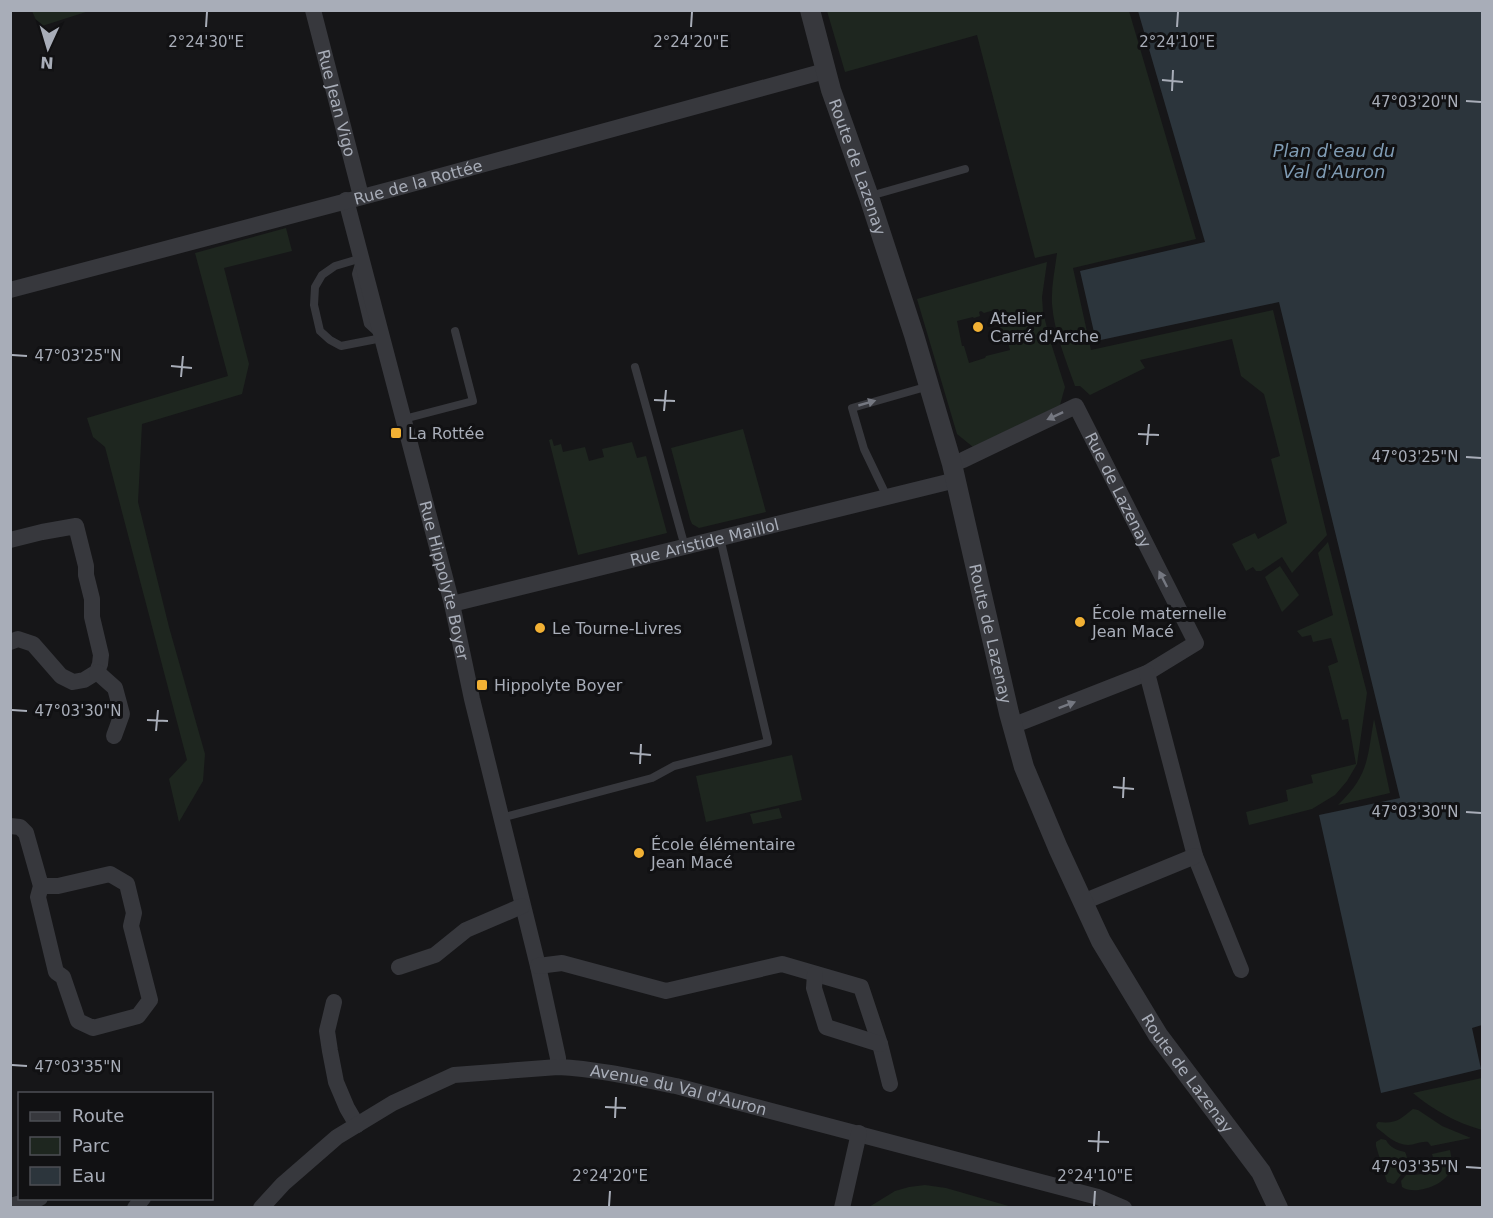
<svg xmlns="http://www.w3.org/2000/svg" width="1493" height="1218" font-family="'DejaVu Sans',sans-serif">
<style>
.green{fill:#1e261f;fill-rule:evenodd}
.water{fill:#2c353c}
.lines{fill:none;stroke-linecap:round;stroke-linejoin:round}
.service{stroke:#37383d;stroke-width:8}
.minor{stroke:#37383d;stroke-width:16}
.tertiary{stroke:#37383d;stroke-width:20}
.oneway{fill:#757881}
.ticks{fill:none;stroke:#a8adb8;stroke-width:2}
.poi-dot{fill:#f2b134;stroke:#111113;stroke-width:2}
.labels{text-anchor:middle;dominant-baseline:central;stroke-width:6;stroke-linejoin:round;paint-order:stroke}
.street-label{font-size:16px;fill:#a8adb8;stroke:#111113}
.poi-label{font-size:16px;fill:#a8adb8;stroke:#111113;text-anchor:start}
.water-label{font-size:18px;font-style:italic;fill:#7f9bb3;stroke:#111113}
.ticks-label{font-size:15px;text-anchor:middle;fill:#a8adb8;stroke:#111113;stroke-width:6;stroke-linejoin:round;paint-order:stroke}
</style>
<rect width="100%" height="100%" fill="#161618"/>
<!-- green -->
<g class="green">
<path d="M32 11H89L39 27Z"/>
<path d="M827 11H1129L1196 239 1073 268 1091 350 1273 310 1327 535 1292 573 1282 557 1261 571H1256L1253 567 1246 571 1232 544 1255 533 1258 539 1287 523 1271 459 1280 456 1264 394 1241 376 1232 339 1140 360 1145 368 1090 395 1080 386H1075C1066 360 1054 332 1052 304 1051 287 1055 270 1057 253L1035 258 977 35 845 72Z"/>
<path d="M286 228 292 251 224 268 249 364 242 394 142 424 138 502 169 627 205 754 203 781 179 822 169 779 187 760 105 447 93 437 87 418 228 376 195 253Z"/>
<path d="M1047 262 1042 297 1043 312 1050 340 1065 387 1060 405 973 447 957 434 917 299ZM998 309 1003 325 1000 326 1002 335 1006 334 1010 350 986 356 985 358 969 363 964 346H962L957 321 973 317 974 318 980 316 979 312 981 311 984 313Z"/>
<path d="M743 429 766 512 699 528 692 524 690 519 671 448Z"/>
<path d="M552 439 554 446 561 444 563 452 585 447 589 461 604 457 602 449 632 442 637 458 646 456 667 533 578 555 549 440Z"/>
<path d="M1328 542 1367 693 1357 764 1347 781 1335 795 1312 809 1249 825 1246 812 1288 801 1286 790 1313 783 1311 775 1356 764 1348 719 1342 720 1328 666 1338 662 1331 638 1313 642 1311 635 1302 637 1297 631 1333 615 1318 553Z"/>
<path d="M1280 566 1299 595 1282 612 1265 577Z"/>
<path d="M1374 719 1390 793 1338 805C1369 775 1367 759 1374 719Z"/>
<path d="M792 755 802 800 706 822 696 776Z"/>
<path d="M779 808 782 818 753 824 750 814Z"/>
<path d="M1482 1078V1130C1457 1123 1433 1110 1413 1093Z"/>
<path d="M1413 1109 1418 1110 1442 1126 1471 1138 1431 1146 1428 1142C1421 1141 1415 1145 1408 1145 1396 1145 1386 1135 1377 1128L1376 1125 1378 1122C1397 1124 1400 1119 1413 1109Z"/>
<path d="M1381 1139 1386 1140C1390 1148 1397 1150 1405 1152 1411 1164 1402 1173 1395 1183L1393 1184 1387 1182 1376 1146V1142Z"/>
<path d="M1450 1150C1451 1156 1453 1163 1451 1169 1446 1185 1415 1196 1402 1187L1401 1181 1406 1175C1414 1175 1433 1175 1434 1165 1434 1161 1433 1158 1432 1154Z"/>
<path d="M925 1185 946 1188 1012 1207H869L895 1191 909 1187Z"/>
</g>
<!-- water -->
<path class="water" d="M1138 11H1482V1025L1472 1028 1481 1069 1381 1093 1319 815 1400 798 1279 302 1096 341 1080 271 1205 242Z"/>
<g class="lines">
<!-- service -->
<g class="service">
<path d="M870 196 965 169"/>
<path d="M362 258 335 266 322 275 315 287 314 305 320 331 330 340 341 346 382 338"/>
<path d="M359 264 356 274 368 324 379 334"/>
<path d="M635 367 685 547"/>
<path d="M404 419 473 401 455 331"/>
<path d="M887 497 864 449 852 408 929 386"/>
<path d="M501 818 652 778 674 766 768 742 720 538"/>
</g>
<!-- minor -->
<g class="minor">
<path id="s1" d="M313 10 361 196"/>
<path id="s2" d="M346 200 452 604 472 699 538 966 558 1058V1067"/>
<path id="s3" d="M10 290 404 186 825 71"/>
<path id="s4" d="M952 464 963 460 1076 406 1196 643 1147 673 1012 726"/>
<path d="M10 540 42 532 76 526 86 566V575L92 599V617L101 655 100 664 97 672 84 680 73 682 61 676 33 644 18 639 10 642"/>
<path id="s5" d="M452 604 956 480"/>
<path d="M97 672 115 688 122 714 114 736"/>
<path d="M1147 673 1195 856 1241 970"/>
<path d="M10 826 20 827 26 833 41 886 38 897 56 972 63 977 78 1021 93 1028 138 1016 150 1000 131 926 134 913 127 884 110 874 58 886H41"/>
<path d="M1083 902 1195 856"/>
<path d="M538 966 562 963 666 991 782 964 861 987 880 1044 890 1084"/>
<path d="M399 967 435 955 466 930 522 906"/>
<path d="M815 974 814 988 826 1027 880 1044"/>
<path d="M334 1002 327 1031 330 1051 336 1082 347 1108 357 1125"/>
<path d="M10 1206 40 1198"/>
<path d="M135 1208 143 1198"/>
<path id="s6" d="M261 1208 283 1184 337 1137 393 1103 454 1075 558 1067C598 1069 637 1078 676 1086L1098 1197 1124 1208"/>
<path d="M842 1208 859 1133"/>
</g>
<!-- tertiary -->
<path class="tertiary" id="s7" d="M810 10 831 90 869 197 914 335 952 464 1009 713 1024 767 1058 848 1101 941 1158 1035 1261 1172 1278 1208"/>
</g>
<!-- one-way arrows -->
<defs><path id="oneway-solid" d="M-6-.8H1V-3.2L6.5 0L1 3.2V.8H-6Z" transform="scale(1.5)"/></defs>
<g class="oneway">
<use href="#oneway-solid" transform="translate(867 403) rotate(-16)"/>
<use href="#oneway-solid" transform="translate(1055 416) rotate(155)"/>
<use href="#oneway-solid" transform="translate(1163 579) rotate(-117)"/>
<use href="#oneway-solid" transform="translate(1067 705) rotate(-21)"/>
</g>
<!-- ticks -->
<path class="ticks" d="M206 27 207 12M691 27 692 12M1177 27 1178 12M1162 80 1183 82M1172 91 1173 70M1466 101 1481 102M12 355 27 356M171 366 192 368M181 377 183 356M654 400 675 401M664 411 666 390M1138 434 1159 435M1147 445 1149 424M1466 457 1481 458M12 710 27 711M147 720 168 721M156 731 158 710M630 753 651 755M640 764 641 744M1113 787 1134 789M1123 798 1124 777M1466 812 1481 813M12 1065 27 1066M605 1107 626 1108M615 1118 616 1097M1088 1141 1109 1142M1098 1152 1099 1131M1466 1167 1481 1168M609 1206 610 1191M1094 1206 1095 1191"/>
<!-- markers -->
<g class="poi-dot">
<circle cx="978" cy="327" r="6"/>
<rect x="390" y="427" width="12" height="12" rx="3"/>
<circle cx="1080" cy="622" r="6"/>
<circle cx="540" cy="628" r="6"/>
<rect x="476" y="679" width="12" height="12" rx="3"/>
<circle cx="639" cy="853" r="6"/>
</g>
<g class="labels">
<!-- street labels -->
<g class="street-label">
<text stroke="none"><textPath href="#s1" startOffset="96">Rue Jean Vigo</textPath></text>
<text stroke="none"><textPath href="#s7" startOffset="164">Route de Lazenay</textPath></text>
<text stroke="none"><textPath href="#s3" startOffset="422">Rue de la Rottée</textPath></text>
<text stroke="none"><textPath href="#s4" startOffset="231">Rue de Lazenay</textPath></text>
<text stroke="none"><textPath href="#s5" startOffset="260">Rue Aristide Maillol</textPath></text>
<text stroke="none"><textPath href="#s2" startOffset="393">Rue Hippolyte Boyer</textPath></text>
<text stroke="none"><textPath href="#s7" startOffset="650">Route de Lazenay</textPath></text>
<text stroke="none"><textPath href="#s7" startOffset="1136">Route de Lazenay</textPath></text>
<text stroke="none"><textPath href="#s6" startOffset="464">Avenue du Val d'Auron</textPath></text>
</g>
<!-- poi labels -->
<g class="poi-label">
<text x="990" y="318">Atelier<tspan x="990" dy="18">Carré d'Arche</tspan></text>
<text x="408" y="433">La Rottée</text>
<text x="1092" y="613">École maternelle<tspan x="1092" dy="18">Jean Macé</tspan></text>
<text x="552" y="628">Le Tourne-Livres</text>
<text x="494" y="685">Hippolyte Boyer</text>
<text x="651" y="844">École élémentaire<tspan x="651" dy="18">Jean Macé</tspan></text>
</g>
<!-- water labels -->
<g class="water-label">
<text x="1334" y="150">Plan d'eau du<tspan x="1334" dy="21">Val d'Auron</tspan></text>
</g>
</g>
<g class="ticks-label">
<text x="206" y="47">2°24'30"E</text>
<text x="691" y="47">2°24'20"E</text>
<text x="1177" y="47">2°24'10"E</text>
<text x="1415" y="107">47°03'20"N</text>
<text x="78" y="361">47°03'25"N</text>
<text x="1415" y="462">47°03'25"N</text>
<text x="78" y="716">47°03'30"N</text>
<text x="1415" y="817">47°03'30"N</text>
<text x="78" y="1072">47°03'35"N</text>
<text x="1415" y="1172">47°03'35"N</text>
<text x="610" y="1181">2°24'20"E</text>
<text x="1095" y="1181">2°24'10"E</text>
</g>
<!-- border -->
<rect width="1493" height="1218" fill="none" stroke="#a8adb8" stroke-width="24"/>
<!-- legend -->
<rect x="18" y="1092" width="195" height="108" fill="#111113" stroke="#4d4f55" stroke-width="1.5"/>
<rect x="30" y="1112" width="30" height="9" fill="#37383d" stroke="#4d4f55" stroke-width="1.5"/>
<text x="72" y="1122" font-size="18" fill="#a8adb8">Route</text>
<rect x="30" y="1137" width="30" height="18" fill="#1e261f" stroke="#4d4f55" stroke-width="1.5"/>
<text x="72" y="1152" font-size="18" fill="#a8adb8">Parc</text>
<rect x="30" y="1167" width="30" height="18" fill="#2c353c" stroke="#4d4f55" stroke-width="1.5"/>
<text x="72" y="1182" font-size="18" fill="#a8adb8">Eau</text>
<!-- north arrow -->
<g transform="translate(48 48) rotate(184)" stroke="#111113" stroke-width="4.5" paint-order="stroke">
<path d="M0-4.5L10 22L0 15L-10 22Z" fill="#a8adb8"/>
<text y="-9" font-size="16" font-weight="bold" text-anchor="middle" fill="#a8adb8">N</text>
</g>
</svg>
